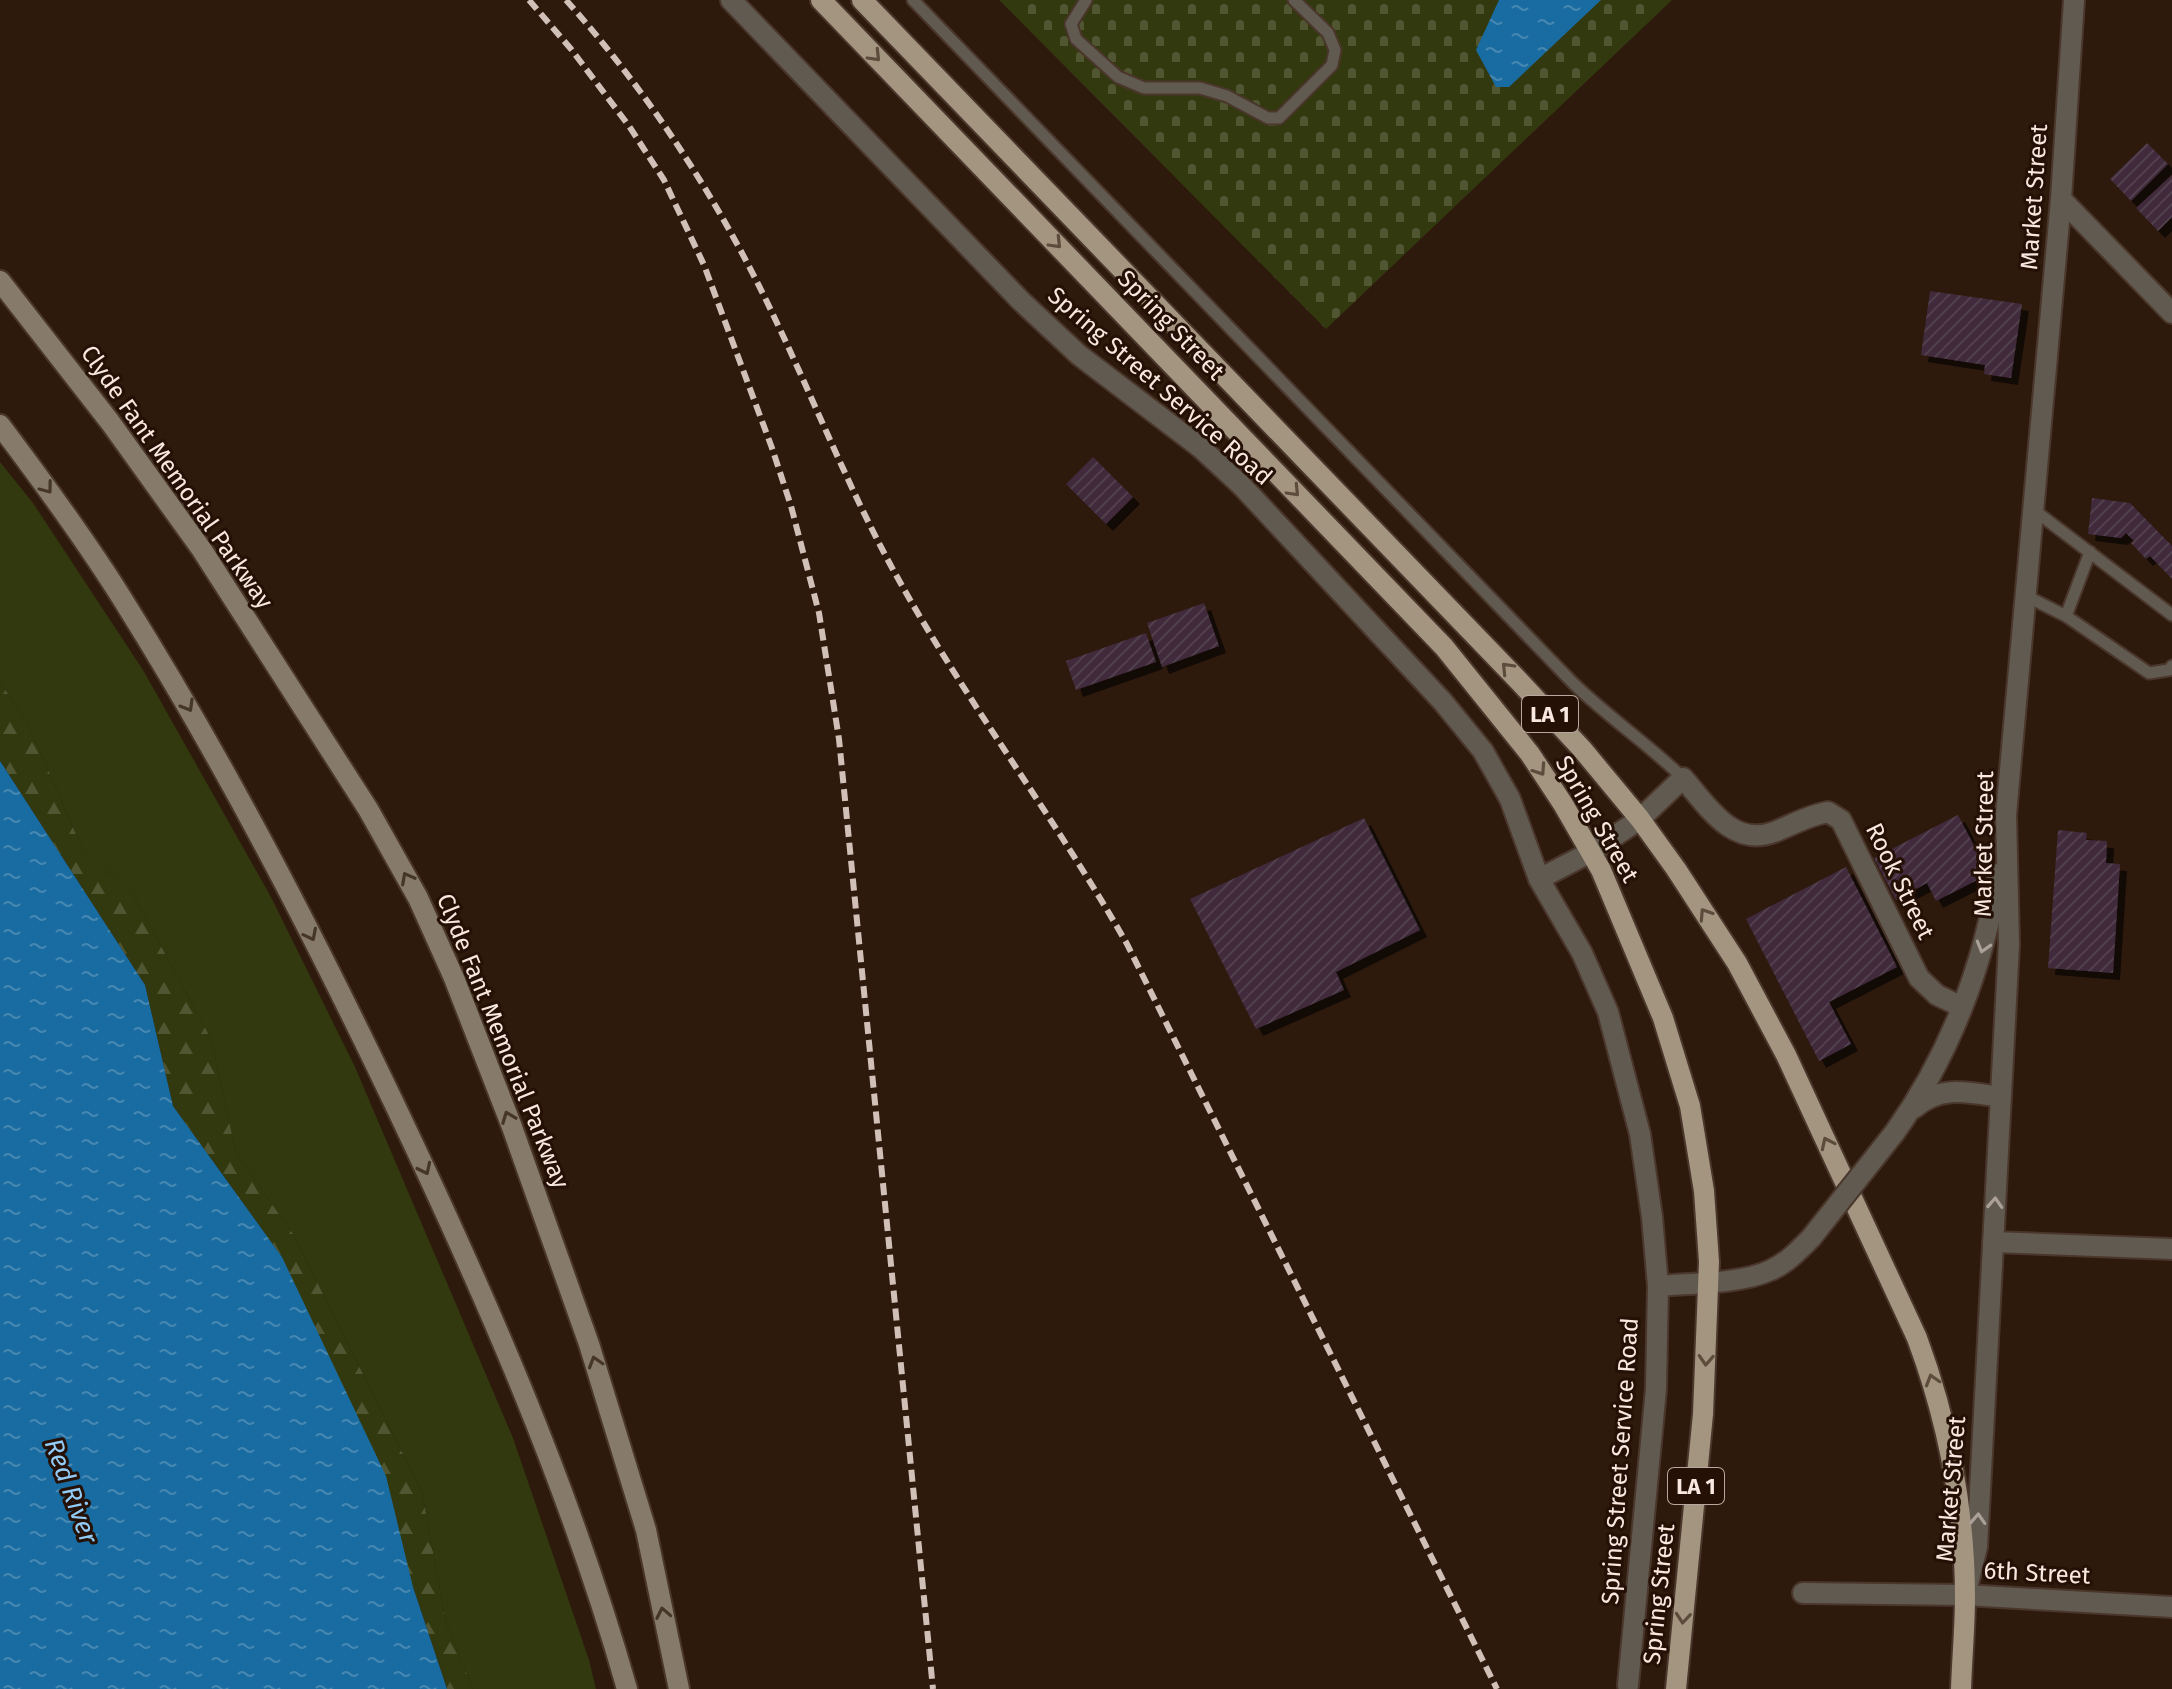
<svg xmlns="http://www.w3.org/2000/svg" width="2172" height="1689" font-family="'Fira Sans',sans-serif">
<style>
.grass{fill:#33390f}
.forest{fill:url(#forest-firs)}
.cemetery{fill:url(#cemetery-stones)}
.water{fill:url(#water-ripples)}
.building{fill:url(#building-hatch);filter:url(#shadow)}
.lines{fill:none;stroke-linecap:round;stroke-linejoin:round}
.lane-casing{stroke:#4a362b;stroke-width:15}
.street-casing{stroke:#4a362b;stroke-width:24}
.secondary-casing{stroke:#4a362b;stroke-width:24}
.primary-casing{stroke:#4a362b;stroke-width:24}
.lane{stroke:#615a50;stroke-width:11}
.street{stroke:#615a50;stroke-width:20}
.secondary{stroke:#867b6b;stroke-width:20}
.primary{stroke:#a39580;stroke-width:20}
.rail{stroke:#d1c0b7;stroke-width:6;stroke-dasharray:12 6;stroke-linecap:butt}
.street-bridge-casing{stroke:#4a362b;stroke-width:24;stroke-linecap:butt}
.street-bridge{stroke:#615a50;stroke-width:20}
.oneway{stroke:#5d4c3c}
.oneway2{stroke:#463529}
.oneway3{stroke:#aca198}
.labels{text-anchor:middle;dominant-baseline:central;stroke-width:6;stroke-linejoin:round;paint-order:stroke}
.shield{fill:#241005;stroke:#b8a79e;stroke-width:2}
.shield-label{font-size:22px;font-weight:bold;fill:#f8e8e0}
.street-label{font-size:24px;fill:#f8e8e0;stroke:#241005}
.water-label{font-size:26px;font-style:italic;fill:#93cbf7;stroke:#241005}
</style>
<defs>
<pattern id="forest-firs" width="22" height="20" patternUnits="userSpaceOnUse" patternTransform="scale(2)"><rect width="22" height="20" fill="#33390f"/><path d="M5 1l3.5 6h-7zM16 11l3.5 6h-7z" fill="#515632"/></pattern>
<pattern id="cemetery-stones" width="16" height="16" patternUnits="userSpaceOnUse" patternTransform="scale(2)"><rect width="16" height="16" fill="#33390f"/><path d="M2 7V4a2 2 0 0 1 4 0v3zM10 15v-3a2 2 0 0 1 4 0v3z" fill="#515632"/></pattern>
<pattern id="water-ripples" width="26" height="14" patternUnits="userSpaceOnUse" patternTransform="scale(2)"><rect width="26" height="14" fill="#196ca1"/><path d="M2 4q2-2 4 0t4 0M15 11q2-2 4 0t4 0" fill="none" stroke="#4788b2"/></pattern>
<pattern id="building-hatch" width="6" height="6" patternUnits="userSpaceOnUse" patternTransform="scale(2)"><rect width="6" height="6" fill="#3f2a3b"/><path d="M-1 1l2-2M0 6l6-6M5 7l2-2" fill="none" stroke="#523f4e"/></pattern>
<filter id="shadow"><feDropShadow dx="7" dy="7" stdDeviation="0" flood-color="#0009"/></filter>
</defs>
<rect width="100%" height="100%" fill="#2e190d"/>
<!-- grass -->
<path class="grass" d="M0 462 33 503 143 670 271 897 355 1067 513 1438 589 1660 596 1689H473L446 1623 422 1492 293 1234 236 1153 211 1039 135 898 81 846 28 723 0 682Z"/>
<!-- forest -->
<path class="forest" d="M0 682 28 723 81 846 135 898 211 1039 236 1153 293 1234 422 1492 446 1623 473 1689H447L413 1587 282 1257 173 1106 145 985 0 761Z"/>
<!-- cemetery -->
<path class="cemetery" d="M999 0H1672L1326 329Z"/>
<!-- water -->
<g class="water">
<path d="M1499 0H1601L1509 87H1496L1476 50Z"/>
<path d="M0 761 145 985 173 1106 282 1257 386 1476 413 1587 447 1689H0Z"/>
</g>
<!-- building -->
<g class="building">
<path d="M2147 143 2168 164 2131 201 2110 179Z"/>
<path d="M2172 175V217L2158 231 2136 208Z"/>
<path d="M1930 291 2022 304 2011 378 1984 374 1985 365 1921 355Z"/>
<path d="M1093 457 1133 497 1106 524 1066 484Z"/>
<path d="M2092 498 2130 503 2172 546V579L2150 556 2146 559 2131 543 2134 541 2126 533 2121 538 2088 534Z"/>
<path d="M1204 603 1219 646 1162 667 1147 623Z"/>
<path d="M1146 633 1156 662 1076 690 1066 661Z"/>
<path d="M1958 815 1989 874 1936 901 1927 883 1896 900 1874 858Z"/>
<path d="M1364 818 1420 930 1336 972 1344 990 1256 1029 1190 899Z"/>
<path d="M2058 830 2087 833 2086 840 2107 841 2106 863 2120 864 2113 973 2048 968Z"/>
<path d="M1846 867 1897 967 1829 1002 1851 1044 1819 1061 1746 919Z"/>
</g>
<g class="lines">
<defs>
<g id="lane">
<path d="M913 0 1573 683C1608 717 1648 744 1683 778"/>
<path d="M1086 0 1071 24 1076 39 1118 77 1144 88H1200L1227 96 1268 118H1279L1332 65 1335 50 1328 33 1294 0"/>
<path d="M2034 510 2172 615"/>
<path d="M2026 596 2066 616 2149 673 2169 670 2172 666"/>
<path d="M2066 616 2090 552"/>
</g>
<g id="street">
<path d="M731 0 1021 301 1079 355 1201 448 1242 486 1443 702 1483 751 1510 799 1539 879 1582 953 1608 1012 1640 1134 1652 1217 1658 1286 1656 1389 1628 1685"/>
<path d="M2061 199 2172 313"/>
<path d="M1539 879 1591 852 1640 819 1683 778C1707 805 1732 848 1774 832 1792 825 1809 815 1828 812L1841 820 1919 978 1937 995 1962 1007"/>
<path d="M1914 1108C1940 1085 1968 1092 2000 1097"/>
<path d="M1895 1132C1949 1056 1984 966 1998 874"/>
<path d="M1993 1242 2172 1249"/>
<path d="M1658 1286C1691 1283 1741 1284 1771 1270 1787 1263 1799 1250 1811 1238"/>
<path d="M1968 1584 1977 1547 2009 944 2006 815 2061 199 2074 0"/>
<path d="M1803 1593 1965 1595 2172 1607"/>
</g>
<g id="secondary">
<path d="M0 281 110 422 202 550 368 809 418 898 454 978 512 1127 589 1344 646 1530 679 1689"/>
<path d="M0 425C43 482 85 539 123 600 224 761 311 930 393 1101 484 1292 569 1485 627 1689"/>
</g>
<g id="primary">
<path d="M821 0 1444 647 1530 754 1563 804 1601 870 1663 1018 1690 1106 1704 1191 1709 1262 1703 1414 1676 1689"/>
<path d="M862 0 1518 680 1582 749 1640 819 1676 869 1737 963 1786 1055 1917 1338C1947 1419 1965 1509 1965 1597 1965 1627 1962 1658 1961 1689"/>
</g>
</defs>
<!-- lane casing -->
<use href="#lane" class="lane-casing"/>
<!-- street casing -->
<use href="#street" class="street-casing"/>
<!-- secondary casing -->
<use href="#secondary" class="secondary-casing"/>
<!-- primary casing -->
<use href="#primary" class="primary-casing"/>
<!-- lane -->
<use href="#lane" class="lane"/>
<!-- street -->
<use href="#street" class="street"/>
<!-- secondary -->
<use href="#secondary" class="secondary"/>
<!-- primary -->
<use href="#primary" class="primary"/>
<!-- rail -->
<g class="rail">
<path d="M529 0 571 49 629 126 664 180 704 265 772 448 791 506 819 613 839 739 933 1689"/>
<path d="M566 0C651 95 723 207 777 323 815 403 848 486 890 564 961 695 1053 814 1127 944L1497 1689"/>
</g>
<defs>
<path id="street-bridge" d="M1811 1238 1895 1132"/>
</defs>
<!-- street-bridge casing -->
<use href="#street-bridge" class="street-bridge-casing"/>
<!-- street-bridge -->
<use href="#street-bridge" class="street-bridge"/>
</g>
<!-- one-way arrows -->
<defs><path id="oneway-chevron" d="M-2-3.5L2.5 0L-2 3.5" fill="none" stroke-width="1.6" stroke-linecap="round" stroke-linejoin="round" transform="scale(2)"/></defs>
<g class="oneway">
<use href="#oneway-chevron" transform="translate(875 56) rotate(46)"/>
<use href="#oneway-chevron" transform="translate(1056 243) rotate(46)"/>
<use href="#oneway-chevron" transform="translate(1294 491) rotate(46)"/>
<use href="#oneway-chevron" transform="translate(1507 668) rotate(-134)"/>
<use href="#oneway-chevron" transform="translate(1540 770) rotate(56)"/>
<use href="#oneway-chevron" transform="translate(1705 914) rotate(-123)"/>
<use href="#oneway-chevron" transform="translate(1827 1143) rotate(-115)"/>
<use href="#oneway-chevron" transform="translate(1706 1360) rotate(93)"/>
<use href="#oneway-chevron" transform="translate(1932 1380) rotate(-107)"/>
<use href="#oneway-chevron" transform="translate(1683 1618) rotate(95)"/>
</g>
<g class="oneway2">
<use href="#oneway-chevron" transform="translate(47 488) rotate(53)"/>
<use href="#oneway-chevron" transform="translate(188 706) rotate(60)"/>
<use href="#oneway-chevron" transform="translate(407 878) rotate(-118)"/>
<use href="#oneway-chevron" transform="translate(311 935) rotate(63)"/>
<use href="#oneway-chevron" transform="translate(508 1117) rotate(-111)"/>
<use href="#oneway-chevron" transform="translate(425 1169) rotate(64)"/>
<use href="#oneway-chevron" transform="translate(595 1362) rotate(-107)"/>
<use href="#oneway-chevron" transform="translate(663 1613) rotate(-101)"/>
</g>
<g class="oneway3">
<use href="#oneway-chevron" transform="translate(1983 947) rotate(106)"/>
<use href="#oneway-chevron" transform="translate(1995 1203) rotate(-87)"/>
<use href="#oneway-chevron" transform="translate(1978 1519) rotate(-87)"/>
</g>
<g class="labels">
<!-- shield labels -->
<g class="shield">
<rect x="1522" y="696" width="56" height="36" rx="6"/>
<rect x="1668" y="1468" width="56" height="36" rx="6"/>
</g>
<g class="shield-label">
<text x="1550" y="714">LA 1</text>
<text x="1696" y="1486">LA 1</text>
</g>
<!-- street labels -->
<g class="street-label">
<text transform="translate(2034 197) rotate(-86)">Market Street</text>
<text transform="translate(1171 325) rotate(46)">Spring Street</text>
<text transform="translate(1160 386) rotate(41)">Spring Street Service Road</text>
<text transform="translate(177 477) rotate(55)">Clyde Fant Memorial Parkway</text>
<text transform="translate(1597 819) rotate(60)">Spring Street</text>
<text transform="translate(1984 844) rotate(-89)">Market Street</text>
<text transform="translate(1900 881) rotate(64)">Rook Street</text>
<text transform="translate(503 1041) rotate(68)">Clyde Fant Memorial Parkway</text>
<text transform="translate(1620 1461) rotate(-86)">Spring Street Service Road</text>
<text transform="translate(1951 1489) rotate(-85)">Market Street</text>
<text transform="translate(2037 1573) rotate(3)">6th Street</text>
<text transform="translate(1659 1594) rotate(-84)">Spring Street</text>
</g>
<!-- water labels -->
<g class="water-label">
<text transform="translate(71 1491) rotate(70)">Red River</text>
</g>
</g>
</svg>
